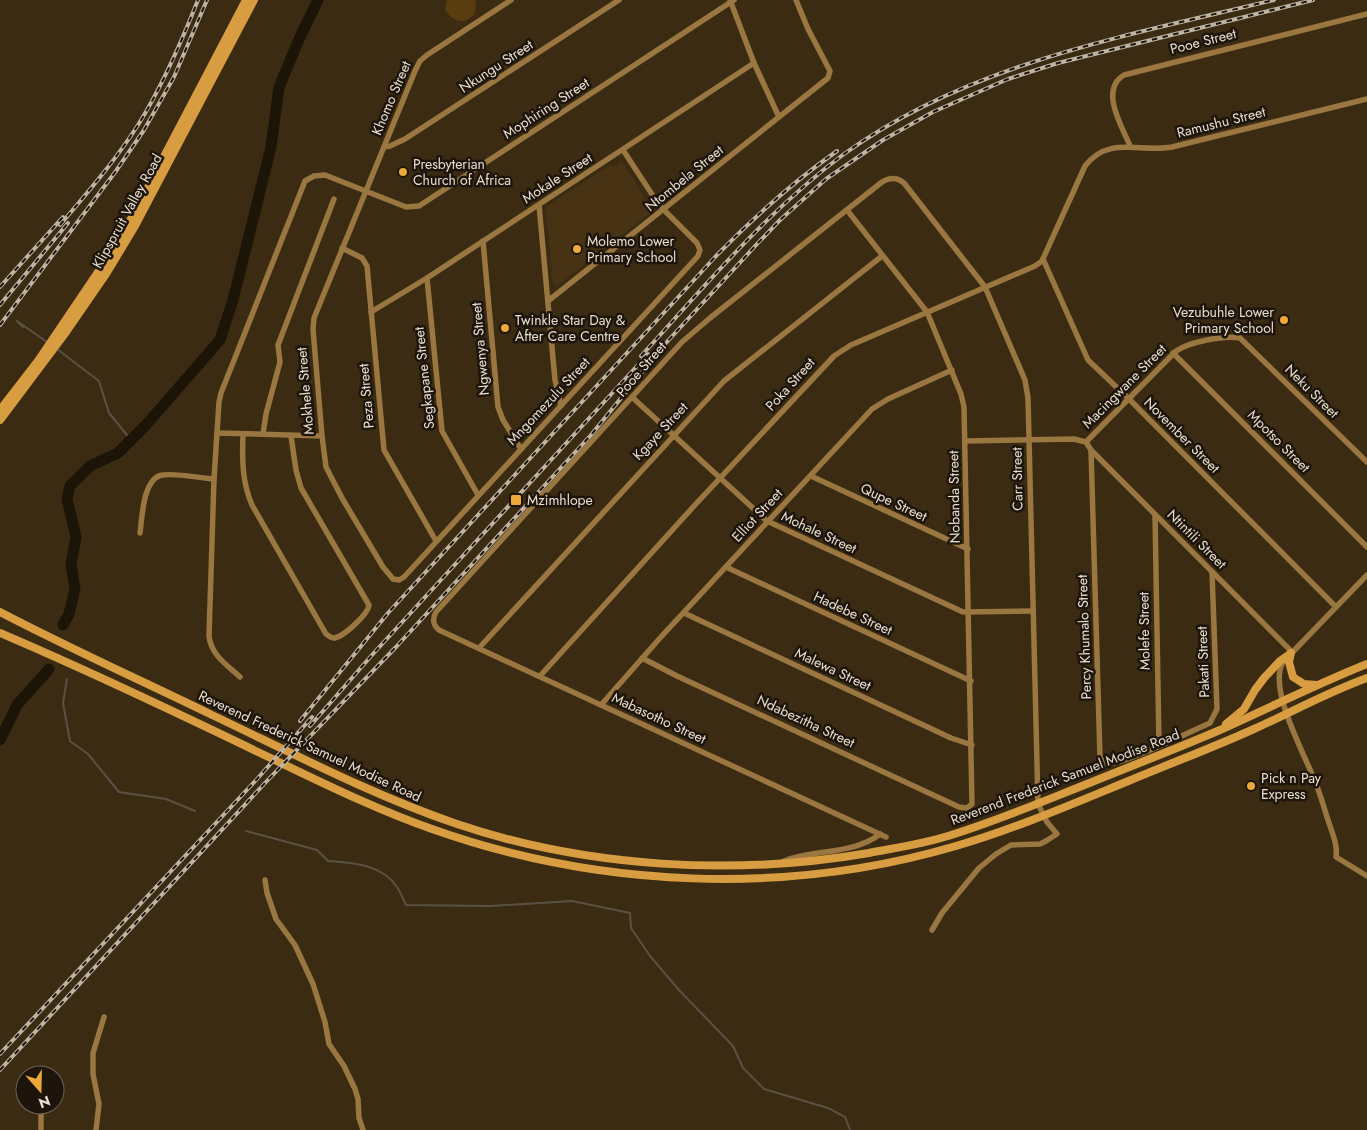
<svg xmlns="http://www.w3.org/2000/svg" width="1367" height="1130" font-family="Jost,sans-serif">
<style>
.built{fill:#473313}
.green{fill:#593d0e}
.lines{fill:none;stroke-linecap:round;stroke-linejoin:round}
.stream{stroke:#5a5144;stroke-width:2}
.river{stroke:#1d1408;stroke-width:11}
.minor{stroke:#9a7640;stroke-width:5.5}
.secondary{stroke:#d79d40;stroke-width:8}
.rail-casing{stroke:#bfb3a2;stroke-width:4}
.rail{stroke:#1d150b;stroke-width:2;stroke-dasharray:5.5;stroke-linecap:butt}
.poi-dot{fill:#eca93a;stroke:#1d150b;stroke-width:2}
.labels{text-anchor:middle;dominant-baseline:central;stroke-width:5;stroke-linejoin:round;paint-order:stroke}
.street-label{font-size:14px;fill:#e9ded0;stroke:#1d150b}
.poi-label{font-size:14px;fill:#e9ded0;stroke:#1d150b;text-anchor:start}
</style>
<rect width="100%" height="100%" fill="#3b2b13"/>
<!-- built -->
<path class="built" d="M622 161 651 208 649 214 558 285 553 283 546 207 612 164 613 167Z"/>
<!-- green -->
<path class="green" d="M447 0H475C480 23 455 29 445 9Z"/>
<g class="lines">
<!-- stream -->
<g class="stream">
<path d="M23 327 17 321 47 342"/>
<path d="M57 349 99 381 109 413 131 440"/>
<path d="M67 679 63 703 70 741 88 754 119 792 166 799 195 811"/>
<path d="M246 831 317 850 328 861C352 863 382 864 397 887 401 893 403 899 406 905L491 906 572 901 630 913 631 928 650 956 679 990 733 1046 743 1068 764 1089 828 1108 845 1117 850 1130"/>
</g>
<!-- river -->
<g class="river">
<path d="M63 625 69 614 75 589 71 564 76 537 67 499 70 486 90 466 118 453 146 425 220 340 233 300 271 147 279 87 300 37 318 0"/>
<path d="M0 740 17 705 49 669"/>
</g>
<!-- minor -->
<g class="minor">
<path d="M511 0 427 55 420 61 415 71 314 318 313 329 322 436 326 467 342 498 383 567 393 579 399 580 404 577 698 256 700 250 697 243 659 205 623 150"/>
<path d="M730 0 754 63 779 117"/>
<path d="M1130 146C1122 126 1099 90 1124 75L1367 14"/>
<path d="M384 147 390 146 405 139 619 0"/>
<path d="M539 205 555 380 561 406"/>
<path d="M483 241 498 407 503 420 521 449"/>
<path d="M342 248 362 258 367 266 384 450 436 541"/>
<path d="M1043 259 1088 360 1128 398 1336 607"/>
<path d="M427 278 442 431 478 495"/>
<path d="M548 301 828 78 830 71 808 29 796 0"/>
<path d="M371 312 427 278 754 63"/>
<path d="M1173 353 1367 547"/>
<path d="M633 398 767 521 963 612 1032 611"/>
<path d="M217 433 322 436"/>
<path d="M243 434C242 459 242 482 252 505L326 634C329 636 330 637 333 638 343 638 368 614 369 605L301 488 296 470 291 436"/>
<path d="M263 434 266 414 280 362 278 345 334 199"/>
<path d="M965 441 1074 439 1086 442"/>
<path d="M1086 442 1176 351C1189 342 1224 335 1240 338L1367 462"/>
<path d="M1086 442 1091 450 1292 652"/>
<path d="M1091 450 1100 758 1106 764C1121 766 1191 731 1210 723L1217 709 1212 572"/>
<path d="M811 476 968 549"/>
<path d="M1155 515 1159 745"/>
<path d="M140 533C142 518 143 477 163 475 177 473 200 478 214 479"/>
<path d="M726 567 971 681"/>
<path d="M1367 575 1283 662C1267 689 1306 756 1316 784 1321 796 1324 808 1328 820 1332 833 1338 845 1336 857L1367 876"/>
<path d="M684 613 951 738 972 745"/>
<path d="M479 648 724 381 882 256"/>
<path d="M642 658 677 676 959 807 967 808 972 804 964 407 961 394 927 312 847 210"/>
<path d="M540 676 694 506 834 356 851 345 1035 266 1042 261 1085 166C1109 135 1140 153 1172 147L1367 99"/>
<path d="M240 677C227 665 211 655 209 636L214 479 219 402 221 393 305 181 314 176 325 175 406 207 419 206 734 0"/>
<path d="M601 705 660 638 872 409 888 399 952 370"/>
<path d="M886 837 441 631C433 627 432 619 436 612L682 342 710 318 882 182C890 177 897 177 904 183L985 287 1025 380 1028 398 1038 804 1047 822 1057 834 1046 841 1040 844 1011 845 996 854 979 868 942 913 932 930"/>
<path d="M784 861C814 849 853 855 880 834"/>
<path d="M265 880 267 893 276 919 295 945 313 984 325 1022 329 1044 344 1066 355 1089 358 1099 359 1118 363 1130"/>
<path d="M44 1075V1072"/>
<path d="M41 1130V1105"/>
<path d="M96 1130 99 1104 93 1074V1053L104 1017"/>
</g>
<!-- secondary -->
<g class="secondary">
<path d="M0 410 38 361 113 250 135 212 246 0"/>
<path d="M0 420 66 332 106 274 135 226 254 0"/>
<path d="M0 612C69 648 140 680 210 714 292 753 372 795 457 824 587 868 735 876 869 853 895 848 922 844 948 836 997 821 1044 801 1092 782 1134 765 1178 748 1220 730 1269 708 1317 684 1367 664"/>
<path d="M0 633C87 670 173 711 258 752 315 779 372 808 432 829 598 888 786 896 956 846 1014 829 1070 805 1126 782 1169 764 1212 748 1254 729 1292 712 1328 692 1367 678"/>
<path d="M1291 653 1289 662 1293 677 1304 684 1316 685"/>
<path d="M1226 724 1244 709 1255 690 1264 678 1280 661 1290 654"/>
</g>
<defs>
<g id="rail">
<path d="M60 225C87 193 115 161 138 125 163 85 181 43 198 0"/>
<path d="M0 287 63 217"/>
<path d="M0 305 68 223"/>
<path d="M0 325 116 171 144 130 174 77 207 0"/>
<path d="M641 356C705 286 767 211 844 154 970 63 1126 36 1274 0"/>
<path d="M300 721 388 613 716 256C754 217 793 182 837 151"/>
<path d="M310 726 372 655 648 354"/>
<path d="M0 1054 257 779 312 717"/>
<path d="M0 1070 265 783 396 647 591 435 665 344 757 244 780 220 826 179 883 140 933 112 1008 79 1058 63 1313 0"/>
</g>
</defs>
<!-- rail casing -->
<use href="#rail" class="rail-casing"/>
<!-- rail -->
<use href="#rail" class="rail"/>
</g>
<!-- markers -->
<g class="poi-dot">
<circle cx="403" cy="172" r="5"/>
<circle cx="577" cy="249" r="5"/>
<circle cx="1284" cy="320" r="5"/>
<circle cx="505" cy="328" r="5"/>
<rect x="510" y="494" width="12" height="12" rx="2.5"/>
<circle cx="1251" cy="786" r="5"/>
</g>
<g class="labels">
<!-- street labels -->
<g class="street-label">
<text transform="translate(1203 41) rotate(-14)">Pooe Street</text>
<text transform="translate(496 66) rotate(-33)">Nkungu Street</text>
<text transform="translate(391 98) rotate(-67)">Khomo Street</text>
<text transform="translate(546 108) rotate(-33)">Mophiring Street</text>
<text transform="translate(1221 122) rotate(-14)">Ramushu Street</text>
<text transform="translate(557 178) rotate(-33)">Mokale Street</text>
<text transform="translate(684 178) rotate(-39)">Ntombela Street</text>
<text transform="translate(127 211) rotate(-61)">Klipspruit Valley Road</text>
<text transform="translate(480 349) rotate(-95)">Ngwenya Street</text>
<text transform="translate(641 369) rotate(-49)">Pooe Street</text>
<text transform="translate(424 378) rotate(-96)">Segkapane Street</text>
<text transform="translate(790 384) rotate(-48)">Poka Street</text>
<text transform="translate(1124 386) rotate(-45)">Macingwane Street</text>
<text transform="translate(305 391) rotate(-95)">Mokhele Street</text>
<text transform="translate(1312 391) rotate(45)">Neku Street</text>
<text transform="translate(366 396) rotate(-95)">Peza Street</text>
<text transform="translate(548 401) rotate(-47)">Mngomezulu Street</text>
<text transform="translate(660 431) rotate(-47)">Kgaye Street</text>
<text transform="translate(1182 435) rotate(45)">November Street</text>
<text transform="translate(1279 441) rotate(45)">Mpotso Street</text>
<text transform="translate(1017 479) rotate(-91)">Carr Street</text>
<text transform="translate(954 497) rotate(-91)">Nobanda Street</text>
<text transform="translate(894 502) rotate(25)">Qupe Street</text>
<text transform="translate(757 515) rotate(-47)">Elliot Street</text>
<text transform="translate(819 532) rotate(25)">Mohale Street</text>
<text transform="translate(1197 539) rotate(45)">Ntintili Street</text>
<text transform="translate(853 613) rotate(25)">Hadebe Street</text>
<text transform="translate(1144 631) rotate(-91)">Molefe Street</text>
<text transform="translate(1084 637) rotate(-92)">Percy Khumalo Street</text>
<text transform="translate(1203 662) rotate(-92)">Pakati Street</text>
<text transform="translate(833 669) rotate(25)">Malewa Street</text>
<text transform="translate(659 718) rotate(25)">Mabasotho Street</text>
<text transform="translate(806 721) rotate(25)">Ndabezitha Street</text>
<text transform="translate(310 746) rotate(25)">Reverend Frederick Samuel Modise Road</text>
<text transform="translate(1065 777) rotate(-21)">Reverend Frederick Samuel Modise Road</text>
</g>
<!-- poi labels -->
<g class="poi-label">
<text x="413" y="164">Presbyterian<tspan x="413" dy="16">Church of Africa</tspan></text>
<text x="587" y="241">Molemo Lower<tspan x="587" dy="16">Primary School</tspan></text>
<text x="1274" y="312" text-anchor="end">Vezubuhle Lower<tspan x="1274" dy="16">Primary School</tspan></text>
<text x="515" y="320">Twinkle Star Day &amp;<tspan x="515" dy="16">After Care Centre</tspan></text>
<text x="527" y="500">Mzimhlope</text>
<text x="1261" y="778">Pick n Pay<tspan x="1261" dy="16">Express</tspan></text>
</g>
</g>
<!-- north arrow -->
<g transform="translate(40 1090) rotate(160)"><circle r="24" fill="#1d150b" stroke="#6f655a"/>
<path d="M0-4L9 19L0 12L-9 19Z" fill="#eca93a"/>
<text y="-8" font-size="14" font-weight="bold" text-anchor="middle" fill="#e9ded0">N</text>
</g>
</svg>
